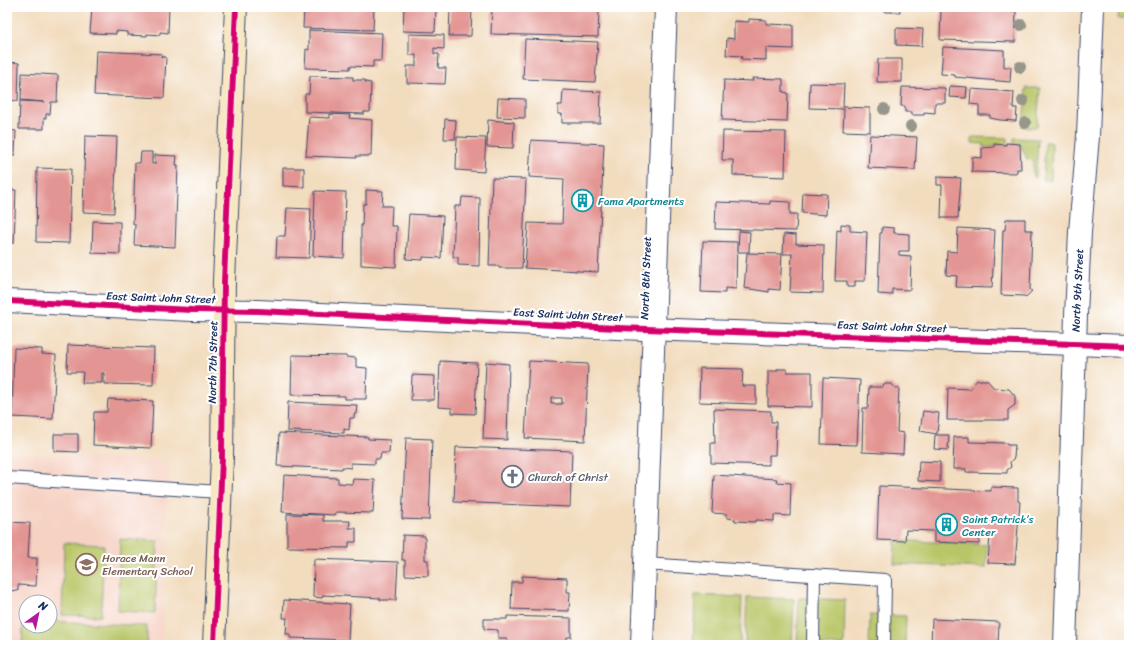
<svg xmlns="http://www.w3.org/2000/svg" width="1136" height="652" font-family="Sriracha,sans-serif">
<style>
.built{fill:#f6d2c3;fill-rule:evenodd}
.green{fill:#b9c668;stroke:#6a7a63}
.building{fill:#e39593;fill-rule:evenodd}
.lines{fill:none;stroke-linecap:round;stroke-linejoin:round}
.lane-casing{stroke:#3b496c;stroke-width:14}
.street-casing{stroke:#3b496c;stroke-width:24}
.secondary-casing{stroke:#3b496c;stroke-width:24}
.lane{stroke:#fff;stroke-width:12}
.street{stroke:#fff;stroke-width:22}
.secondary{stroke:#f7e8c3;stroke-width:22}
.cycleway-casing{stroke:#fff;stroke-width:8}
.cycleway{stroke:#d6006c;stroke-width:6}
.tree{fill:#96968b}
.labels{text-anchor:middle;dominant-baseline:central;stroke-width:4;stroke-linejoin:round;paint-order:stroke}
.culture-label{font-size:11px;fill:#0d838f;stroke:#fff;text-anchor:start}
.street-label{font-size:11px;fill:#1b2f5e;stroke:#fff}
.worship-label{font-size:11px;fill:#5b616d;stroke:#fff;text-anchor:start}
.education-label{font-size:11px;fill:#785e54;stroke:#fff;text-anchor:start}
</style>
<rect width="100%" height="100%" fill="#fff"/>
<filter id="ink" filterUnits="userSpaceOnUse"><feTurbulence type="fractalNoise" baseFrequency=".025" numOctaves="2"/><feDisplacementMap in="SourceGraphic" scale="8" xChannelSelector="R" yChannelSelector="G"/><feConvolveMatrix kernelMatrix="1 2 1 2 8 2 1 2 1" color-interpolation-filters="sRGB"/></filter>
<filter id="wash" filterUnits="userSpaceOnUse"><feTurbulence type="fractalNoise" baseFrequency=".012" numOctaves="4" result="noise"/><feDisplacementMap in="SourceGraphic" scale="16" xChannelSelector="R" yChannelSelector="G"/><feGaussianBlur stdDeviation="0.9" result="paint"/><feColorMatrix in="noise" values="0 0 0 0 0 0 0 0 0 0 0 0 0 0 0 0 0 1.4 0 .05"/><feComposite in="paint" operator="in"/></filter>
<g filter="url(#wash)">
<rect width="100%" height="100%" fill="#f2dcbe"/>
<!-- built -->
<path class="built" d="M7 453 170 461 166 527 162 645H7ZM26 602H50V626H26Z"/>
<!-- green -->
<g class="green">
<path d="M1119 7H1126L1125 19H1118Z"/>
<path d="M1026 88H1040L1037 127H1023Z"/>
<path d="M972 137 1008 138V143L1006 145 994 144V147H984V144L972 143Z"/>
<path d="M1014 138 1038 139 1036 177H1033V160L1027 159 1020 144H1014Z"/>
<path d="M1045 141 1052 143 1051 180H1043Z"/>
<path d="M120 539 158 541 155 613 118 611Z"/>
<path d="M895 540 987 545 986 568 894 564Z"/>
<path d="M64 543 104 545 101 616 62 615Z"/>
<path d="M695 595 742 597 740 645H693Z"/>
<path d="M747 597 794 599 792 645H745Z"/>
<path d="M799 598 845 600 844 645H797Z"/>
<path d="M870 615 906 616 905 645H869Z"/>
<path d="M23 620H26V626H50V621L147 626V645H22Z"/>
</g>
<g id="blocks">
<!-- building -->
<g class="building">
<path d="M92 7H169L168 33 160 32V35L147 34V36L127 35V32L116 31V34L90 33Z"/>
<path d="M304 7H374L373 30 303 28Z"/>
<path d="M404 7H436L435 32 403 31Z"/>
<path d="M450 7H472L471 36H449Z"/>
<path d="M492 7H599L598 37 491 34Z"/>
<path d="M886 7H900V12H885Z"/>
<path d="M941 9 1016 11 1015 42 940 40Z"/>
<path d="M749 19 766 20V24L793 25V49L766 48V60L741 59 742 56 726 55 727 38 734 39V21L749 22Z"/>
<path d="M896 28 923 29 922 46 896 45Z"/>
<path d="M309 30 382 33 381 61H373V67L350 66V69L305 68 306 49 309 50Z"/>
<path d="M409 34 444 35V49L434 48V54H439L438 68H446L445 84 407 83V66H416V55H409Z"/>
<path d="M525 39 598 42 595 82 523 79Z"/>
<path d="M943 47 1004 50V67H1011L1010 82 955 77V75L941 74Z"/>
<path d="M96 51 162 54 161 57H166L164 98 94 95Z"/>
<path d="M878 59H902V82H877Z"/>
<path d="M7 62 19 63 18 101 7 100Z"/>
<path d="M22 73 58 75 57 102H51L50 114H46V118H44V129H19L20 101 44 102 21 100Z"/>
<path d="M310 76 353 77V80H365V82L371 83 370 112H364V114L305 112V94H309Z"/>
<path d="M752 78 783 79V92L788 93 787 122 722 120 724 80 753 81Z"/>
<path d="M810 83 844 84 843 107 870 108V132L843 131 844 109 809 108Z"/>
<path d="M950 86 967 87 966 98 949 97Z"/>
<path d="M902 87 945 88V103H935V113L924 112V115H912V112H905V106H901Z"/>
<path d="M971 89 1014 92 1013 108H1017L1016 121 1000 120 990 118V115H979V105L970 104Z"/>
<path d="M563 90 601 92 600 123H562V114H558V105H562Z"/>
<path d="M498 98 525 99V118L497 117Z"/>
<path d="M330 114 350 115 349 118 372 120 371 156H356L357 158 306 156 309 117 330 118Z"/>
<path d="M445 119 456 120 455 139H444Z"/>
<path d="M488 120 514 122 513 148 487 147Z"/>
<path d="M7 130 16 131 15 155 7 154Z"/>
<path d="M723 131 786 132 785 177 733 175V160H722Z"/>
<path d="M870 135 917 137 915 170 868 168Z"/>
<path d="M85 136 117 137 114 213 83 212Z"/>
<path d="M457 137 486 138 484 172 456 170Z"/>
<path d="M531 140 604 144 598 272 525 268 528 223 562 224 564 179 529 177Z"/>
<path d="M1006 143 1020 144 1021 169H1017V173L972 172V157L982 158V148L994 147V144L1006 145Z"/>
<path d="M141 152H152V164H155V155L177 156 176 165H178L175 247 134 245 135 224H133L135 163H140Z"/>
<path d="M37 168 71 169 69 243 36 242Z"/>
<path d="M283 168H304V187L283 186Z"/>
<path d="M937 177 961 178 958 218H941L942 185H937Z"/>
<path d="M492 178 526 179 522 268H499V266H489Z"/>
<path d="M7 185 11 186V190H16L14 243H9L8 247Z"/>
<path d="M366 190 383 191 382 206H392L391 226H397L396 267 361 265V225H362L363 204H366Z"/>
<path d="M315 191 346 192 344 258 313 256Z"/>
<path d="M803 193 827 194 826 215 802 213Z"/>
<path d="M462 197 480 198 479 266 458 265V257H453L455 206H461Z"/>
<path d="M770 201 790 202V214H797L796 231 715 229 716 202 770 204Z"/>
<path d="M287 208 311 209 309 258 276 257 277 236H285Z"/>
<path d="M409 214 443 216 441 258 423 257V260L406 259Z"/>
<path d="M1006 219H1025V230H1032L1030 290 1032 291 1026 297 1024 296 1001 295 1003 230H1005Z"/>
<path d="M93 221 120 222V254L92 253Z"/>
<path d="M841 224 850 225V231L867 232 865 281H855V287H847V281H835L837 230 841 231Z"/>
<path d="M882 227 894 228V233L909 234V251H899V255L911 256 910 290 892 289V295L878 294 880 233H882Z"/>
<path d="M958 228 995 230 992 288 956 287 957 276 946 275 947 251 957 252Z"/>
<path d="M739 231 750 232 749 252H738Z"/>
<path d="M784 234 796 235V244L824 245 823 293 790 292 792 254H783Z"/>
<path d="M703 241 737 242 736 289 725 288V293L701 292Z"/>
<path d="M747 253 782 254 780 290 769 289V292L744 288Z"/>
<path d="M68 345 154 348 153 385 104 384V373H102V383H82L83 372H67Z"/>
<path d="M14 348 42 349V354L56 355 53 419 12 417Z"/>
<path d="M292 355 346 356V357L356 358V367L367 368 366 399H345V396L291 395Z"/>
<path d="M440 361 477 363 475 414 452 413V408L438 407Z"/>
<path d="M529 361 588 364 585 441 525 438ZM551 398H562V404H551Z"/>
<path d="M486 362 509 364 507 440 483 439Z"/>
<path d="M700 368 743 369 742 386H756V404L699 402Z"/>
<path d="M777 369H787V372H812V407L768 406V371H777Z"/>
<path d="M412 375 435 376 434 400H411Z"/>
<path d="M823 378 860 380 857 445 821 444Z"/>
<path d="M977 380H987L994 388 1009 389 1015 396V405L1008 410V420H947L948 388 970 389Z"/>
<path d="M885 384H892L895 388H899L897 432 904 433 903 454 862 452 863 408H868L869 387H882Z"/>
<path d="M108 399 153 401 151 448 93 445 94 412H107Z"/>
<path d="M288 402 357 405 356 414H354V418H350L349 430 344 429V433L287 431Z"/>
<path d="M714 409 771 411V422H776L775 455H769V465L711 463V443H715Z"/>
<path d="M923 411 939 413 937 434 920 431Z"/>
<path d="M279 433 368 437V439L390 440 389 453H381L380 459H375V464L351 463V468L342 467V469L277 466Z"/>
<path d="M54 434H78V452L54 451Z"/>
<path d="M935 435H949L948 450 934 449Z"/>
<path d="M954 437H969V442L1007 443V445H1015L1014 458 1010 462 1011 467 1007 470V473L966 472V469H953Z"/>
<path d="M406 438 432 439 429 520 402 519Z"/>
<path d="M456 447 572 451 570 507 454 502Z"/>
<path d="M919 461 940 462V482L918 481Z"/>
<path d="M284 475 338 478V483L352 484 353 479 375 480 373 513 336 512 335 515 282 512Z"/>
<path d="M714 475 777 479 776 482 791 483 790 516 774 515V521L756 520V522L735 521V519L727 518V514L712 513Z"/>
<path d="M879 486 991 491V487L1018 488V501L1020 502 1015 564 988 563 990 534 980 533 979 544 934 542V531L906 530 905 541 877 540Z"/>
<path d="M287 514 323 515V521H350L349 528H356V542H349V548L287 547Z"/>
<path d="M7 522 30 523 28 558H37L36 586 18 585V591L7 590Z"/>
<path d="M403 535 425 536V560H428V576L405 575V560H402Z"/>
<path d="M314 559 398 562 396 600H380V598L323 595 322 598 313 597Z"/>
<path d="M522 576 567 578V592H570L569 611 511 609 512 582H522Z"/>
<path d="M284 600 350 604 348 640 290 638V634H286L287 618H283Z"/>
<path d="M507 616 571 618V637H567L566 645H507V638H498V630L484 629V619H507Z"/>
<path d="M932 619 999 622 998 645H931Z"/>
</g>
</g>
</g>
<g filter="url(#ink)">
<use href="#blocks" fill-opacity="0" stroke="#3b496c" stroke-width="1"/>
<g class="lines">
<defs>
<g id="lane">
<path d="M7 478 220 492"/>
<path d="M645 564 885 580 884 645"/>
<path d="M813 645 814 575"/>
</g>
<g id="street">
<path d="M7 301 192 310 258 311 617 328 1129 346"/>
<path d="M642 645 666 7"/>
<path id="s1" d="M1065 645 1076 315 1080 232 1088 136 1093 7"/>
</g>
<path id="secondary" d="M214 645 222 458 224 281 236 7"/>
</defs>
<!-- lane casing -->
<use href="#lane" class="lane-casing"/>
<!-- street casing -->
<use href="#street" class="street-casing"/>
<!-- secondary casing -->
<use href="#secondary" class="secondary-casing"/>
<!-- lane -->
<use href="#lane" class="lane"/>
<!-- street -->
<use href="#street" class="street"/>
<!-- secondary -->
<use href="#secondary" class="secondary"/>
<defs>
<g id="cycleway">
<path d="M7 301 192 310 258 311 617 328 1129 346"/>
<path d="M214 645 222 458 224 281 236 7"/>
</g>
</defs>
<!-- cycleway casing -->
<use href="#cycleway" class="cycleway-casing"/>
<!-- cycleway -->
<use href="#cycleway" class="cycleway"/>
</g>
<!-- trees -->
<g class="tree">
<circle cx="1021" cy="25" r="6"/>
<circle cx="1020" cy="67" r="6"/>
<circle cx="1023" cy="101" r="6"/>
<circle cx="884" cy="109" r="6"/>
<circle cx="1025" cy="123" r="6"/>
<circle cx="911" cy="126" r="6"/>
</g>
</g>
<!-- icons -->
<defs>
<symbol id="building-ring" viewBox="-11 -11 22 22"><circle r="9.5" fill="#fff" stroke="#0f9aa8" stroke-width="1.5"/><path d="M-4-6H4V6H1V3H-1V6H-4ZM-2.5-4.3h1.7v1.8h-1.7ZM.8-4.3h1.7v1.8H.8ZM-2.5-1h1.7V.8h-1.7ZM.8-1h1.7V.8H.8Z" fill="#0f9aa8"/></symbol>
<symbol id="church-ring" viewBox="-11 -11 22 22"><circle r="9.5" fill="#fff" stroke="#6b7280" stroke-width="1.5"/><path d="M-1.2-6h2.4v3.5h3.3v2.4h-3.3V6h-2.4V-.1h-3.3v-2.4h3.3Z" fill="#6b7280"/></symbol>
<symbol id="school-ring" viewBox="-11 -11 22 22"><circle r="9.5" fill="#fff" stroke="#8d6e63" stroke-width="1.5"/><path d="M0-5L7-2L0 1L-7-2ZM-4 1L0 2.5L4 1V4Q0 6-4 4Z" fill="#8d6e63"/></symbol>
</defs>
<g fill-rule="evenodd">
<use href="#building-ring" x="570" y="188" width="25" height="25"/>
<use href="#church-ring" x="500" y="464" width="25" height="25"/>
<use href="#building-ring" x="934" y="512" width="25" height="25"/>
<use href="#school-ring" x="74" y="552" width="25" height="25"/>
</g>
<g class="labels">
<!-- culture labels -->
<g class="culture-label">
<text x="598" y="201">Fama Apartments</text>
<text x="962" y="519">Saint Patrick’s<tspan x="962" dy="13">Center</tspan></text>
</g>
<!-- street labels -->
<g class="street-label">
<text transform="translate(646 278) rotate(-88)">North 8th Street</text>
<text stroke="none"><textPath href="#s1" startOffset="355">North 9th Street</textPath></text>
<text transform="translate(161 298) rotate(2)">East Saint John Street</text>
<text transform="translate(568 315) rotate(3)">East Saint John Street</text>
<text transform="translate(892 327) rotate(2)">East Saint John Street</text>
<text transform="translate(213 362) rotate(-89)">North 7th Street</text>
</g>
<!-- worship labels -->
<g class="worship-label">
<text x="528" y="477">Church of Christ</text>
</g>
<!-- education labels -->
<g class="education-label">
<text x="102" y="558">Horace Mann<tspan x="102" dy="13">Elementary School</tspan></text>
</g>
</g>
<!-- margin -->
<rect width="1136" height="652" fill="none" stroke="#fff" stroke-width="24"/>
<!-- north arrow -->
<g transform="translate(38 614) rotate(33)"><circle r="19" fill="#ffffff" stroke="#a4acbf"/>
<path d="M0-3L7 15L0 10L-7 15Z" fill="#b5179e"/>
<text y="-6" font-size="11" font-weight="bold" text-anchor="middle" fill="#1b2f5e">N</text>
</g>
</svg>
